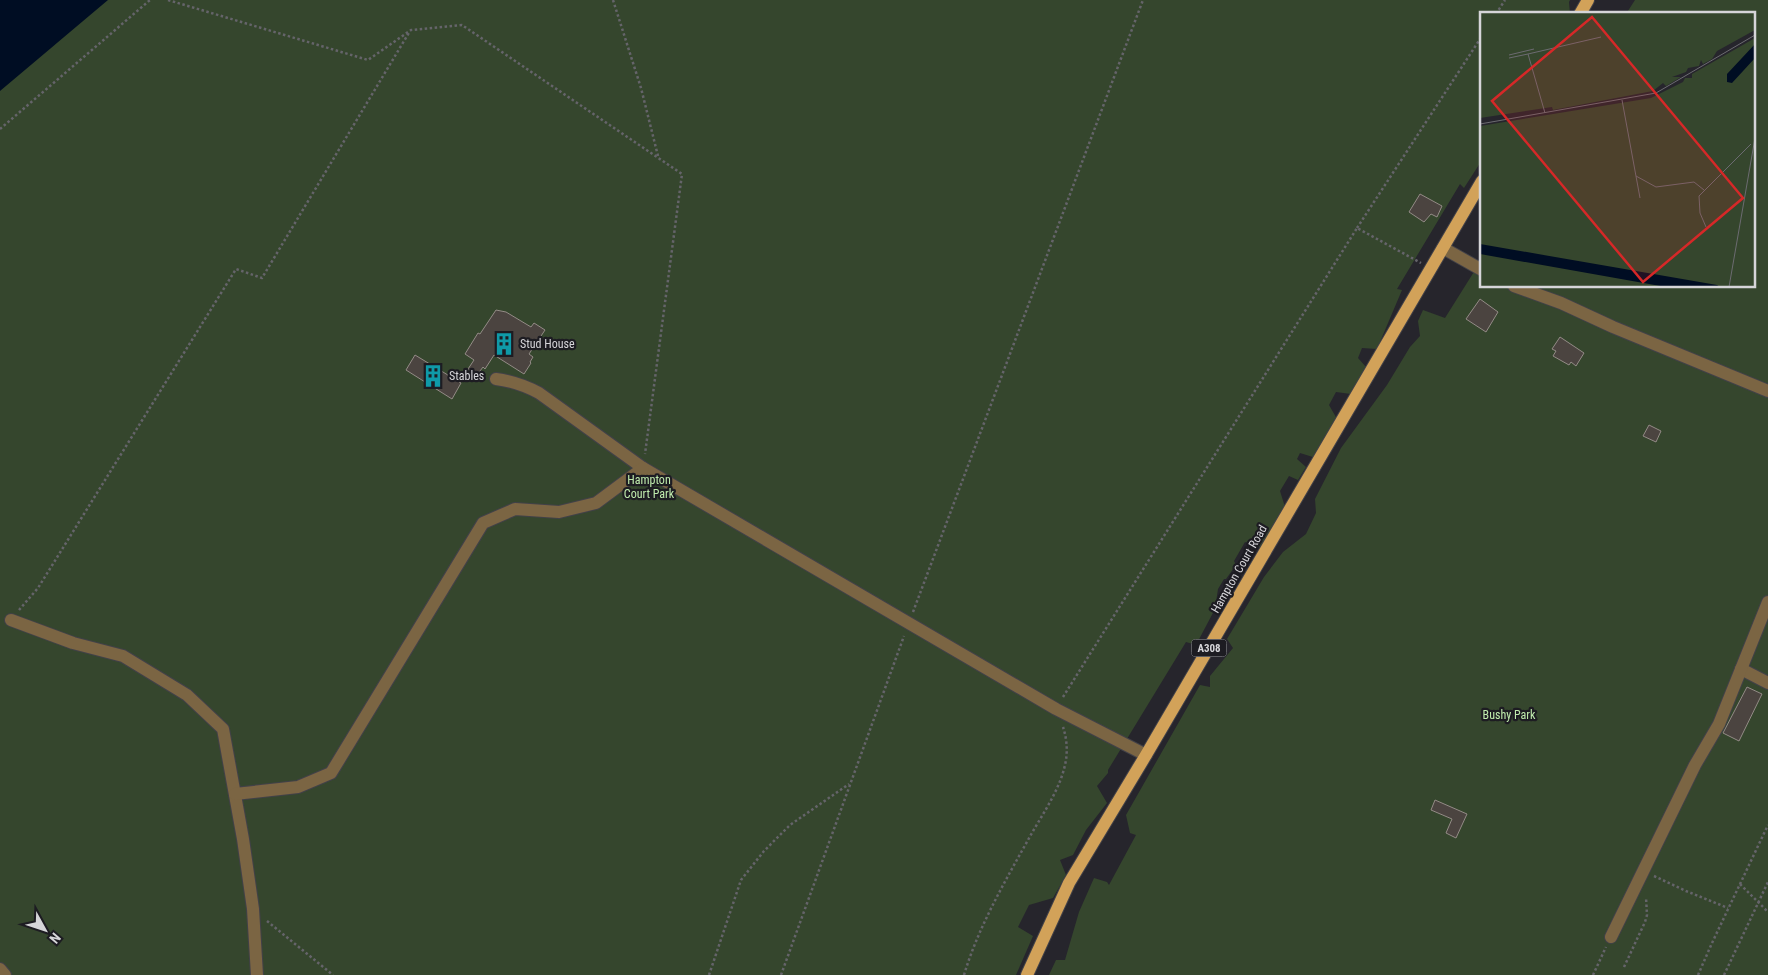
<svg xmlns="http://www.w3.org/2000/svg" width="1768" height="975" font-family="'Roboto Condensed',sans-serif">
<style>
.green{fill:#35462d}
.water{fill:#000d23}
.building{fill:#4b4440;stroke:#938b86}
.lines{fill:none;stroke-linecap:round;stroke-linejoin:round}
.minor-casing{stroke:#424148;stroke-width:14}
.major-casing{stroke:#424148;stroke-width:14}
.path{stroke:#65646a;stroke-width:2.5;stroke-dasharray:2.5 2.5;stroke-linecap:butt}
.minor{stroke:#7b6543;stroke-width:12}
.major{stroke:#d2a259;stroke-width:12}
.labels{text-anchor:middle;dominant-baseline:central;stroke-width:4.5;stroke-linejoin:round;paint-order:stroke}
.shield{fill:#1d1c22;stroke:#9e9ea2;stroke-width:1}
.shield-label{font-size:11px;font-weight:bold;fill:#d6d5d9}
.poi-label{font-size:12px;fill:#d6d5d9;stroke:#1d1c22;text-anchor:start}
.park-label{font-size:12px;fill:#c0ecad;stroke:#1d1c22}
.street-label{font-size:12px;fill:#d6d5d9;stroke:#1d1c22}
.inset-road{fill:none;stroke:#6c6b71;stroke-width:1}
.view{fill:#d62828;fill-opacity:0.15;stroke:#d62828;stroke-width:2.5}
.inset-edge{fill:none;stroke:#d6d5d9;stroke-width:2.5}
</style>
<rect width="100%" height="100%" fill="#26252c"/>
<!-- green -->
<g class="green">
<path d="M0 0H1570L1569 2 1570 14H1482V160L1464 188 1460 184 1397 289 1402 290 1377 349 1362 348 1358 358 1366 367 1351 394 1336 392 1329 405 1337 419 1316 458 1300 453 1297 459 1306 467 1298 480 1289 476 1280 491 1285 507 1260 547 1245 542 1234 561 1236 565 1226 579H1224L1218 589 1215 609 1196 645 1186 642 1108 770V773L1097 786 1107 803 1086 830 1073 855 1060 860 1066 875 1053 898 1029 905 1018 927 1033 936 1016 975H0Z"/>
<path d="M1635 0H1768V975H1049L1056 960H1065L1079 912 1094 878 1107 882 1109 885 1136 835 1130 833 1126 815 1200 685 1210 687V676L1233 648 1227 639 1264 577 1283 552 1306 534 1316 513 1315 499 1341 448 1387 385 1410 347 1420 336 1418 321 1423 310 1445 318 1482 259V286H1754V14H1626Z"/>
</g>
<!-- water -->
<path class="water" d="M0 0H108L0 91Z"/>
<!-- building -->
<g class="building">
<path d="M1420 194 1442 206 1437 217 1431 214 1424 222 1409 212Z"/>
<path d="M1480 299 1498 312 1486 332 1466 319Z"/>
<path d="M496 310 506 312 531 327 534 323 545 330 529 354 533 357 530 362 531 363 524 374 494 355 485 369 483 367 477 375 468 369 474 360 465 354 478 333 480 334Z"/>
<path d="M1560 337 1584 353 1576 366 1571 362 1569 365 1553 356 1556 351 1552 349Z"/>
<path d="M415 355 461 383 452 399 406 370Z"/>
<path d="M1649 425 1661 431 1656 442 1643 436Z"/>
<path d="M1747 687 1762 694 1739 741 1723 733Z"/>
<path d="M1435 800 1467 814 1456 838 1446 833 1452 819 1431 810Z"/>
</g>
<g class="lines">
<defs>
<g id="minor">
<path d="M1443 248 1482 270"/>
<path d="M1514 286 1561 303 1613 327 1768 391"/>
<path d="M496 379C512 381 524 385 539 393L643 468 1056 709 1146 755"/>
<path d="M11 620 73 643 123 656 187 695 223 729 243 839 253 909 257 975"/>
<path d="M1741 669 1768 683"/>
<path d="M235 794 298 787 331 773 483 523 515 509 559 512 596 503 643 468"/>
<path d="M1611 937 1695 765 1719 724 1768 602"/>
<path d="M0 969 5 975"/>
</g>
<g id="major">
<path d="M1580 14 1588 0"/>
<path d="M1027 975 1069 883 1146 755 1482 181"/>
</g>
</defs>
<!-- minor casing -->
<use href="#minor" class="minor-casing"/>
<!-- major casing -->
<use href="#major" class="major-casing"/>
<!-- path -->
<g class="path">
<path d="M168 0 368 60 411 30 462 25 682 174 645 454"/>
<path d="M613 0 641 88 658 156"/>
<path d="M1496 14 1505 0"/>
<path d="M0 129 150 0"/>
<path d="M1357 228 1482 36"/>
<path d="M19 610 38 588 236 269 262 278 410 31"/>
<path d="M913 612 1143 0"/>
<path d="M1063 697 1357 228 1421 263"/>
<path d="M1654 876 1686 891 1728 908"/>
<path d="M1740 884 1768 912"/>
<path d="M267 921 333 975"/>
<path d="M1624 967 1645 922 1647 915 1646 897"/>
<path d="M709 975 741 880 764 851 790 825 849 784"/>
<path d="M781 975 904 636"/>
<path d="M964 975C978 928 1004 883 1028 840 1041 816 1059 792 1065 765 1068 752 1067 739 1063 727"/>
<path d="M1593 975 1606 947"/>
<path d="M1698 975 1712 943 1768 825"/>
<path d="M1724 975 1768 882"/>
</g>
<!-- minor -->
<use href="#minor" class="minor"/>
<!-- major -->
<use href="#major" class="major"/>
</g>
<!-- icons -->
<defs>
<symbol id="building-bare" viewBox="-9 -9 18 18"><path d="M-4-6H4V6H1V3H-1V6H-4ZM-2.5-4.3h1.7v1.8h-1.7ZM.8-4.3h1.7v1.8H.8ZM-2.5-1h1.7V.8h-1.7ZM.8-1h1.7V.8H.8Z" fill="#0f9aa8" stroke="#1d1c22" stroke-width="2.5" paint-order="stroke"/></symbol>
</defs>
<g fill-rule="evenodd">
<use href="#building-bare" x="488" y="328" width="32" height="32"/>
<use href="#building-bare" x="417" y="360" width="32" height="32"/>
</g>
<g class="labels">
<!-- shield labels -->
<rect class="shield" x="1191.5" y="639.5" width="35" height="17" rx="4"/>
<g class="shield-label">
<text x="1209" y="648">A308</text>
</g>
<!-- poi labels -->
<g class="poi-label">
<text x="520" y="344">Stud House</text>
<text x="449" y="376">Stables</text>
</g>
<!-- park labels -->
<g class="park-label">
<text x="649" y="480">Hampton<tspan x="649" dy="14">Court Park</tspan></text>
<text x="1509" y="715">Bushy Park</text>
</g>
<!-- street labels -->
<g class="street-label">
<text transform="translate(1239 569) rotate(-60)">Hampton Court Road</text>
</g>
</g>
<!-- overview -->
<g transform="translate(1480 12)">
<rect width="275" height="275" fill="#26252c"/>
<path d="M0 0H275V18L237 39 232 47 223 52 221 48 219 54 208 56 206 60 192 65H201L186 74 183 71 173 79 73 98 72 95 0 106ZM275 26V275H0V114L171 86 203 70 205 66H212V62Z" fill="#35462d"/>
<path d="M275 32V46L252 71 247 70V62ZM0 232 237 273 240 275H186L0 242Z" fill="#000d23"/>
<path class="inset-road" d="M29 43 54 37M29 46 48 42M142 88 160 186M65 101 48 42 121 25M0 112 176 81 275 23M156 164 176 175 214 170 224 178M226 215 220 201 219 184 271 132M249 275 275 126"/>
<path class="view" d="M112 5 263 186 163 270 12 89Z"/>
<rect width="275" height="275" class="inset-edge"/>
</g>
<!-- north arrow -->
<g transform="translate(45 930) rotate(130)" stroke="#1d1c22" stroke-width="4" paint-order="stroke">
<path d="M0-4L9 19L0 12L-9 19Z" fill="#d6d5d9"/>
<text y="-8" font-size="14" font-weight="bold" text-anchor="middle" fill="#d6d5d9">N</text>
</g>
</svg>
